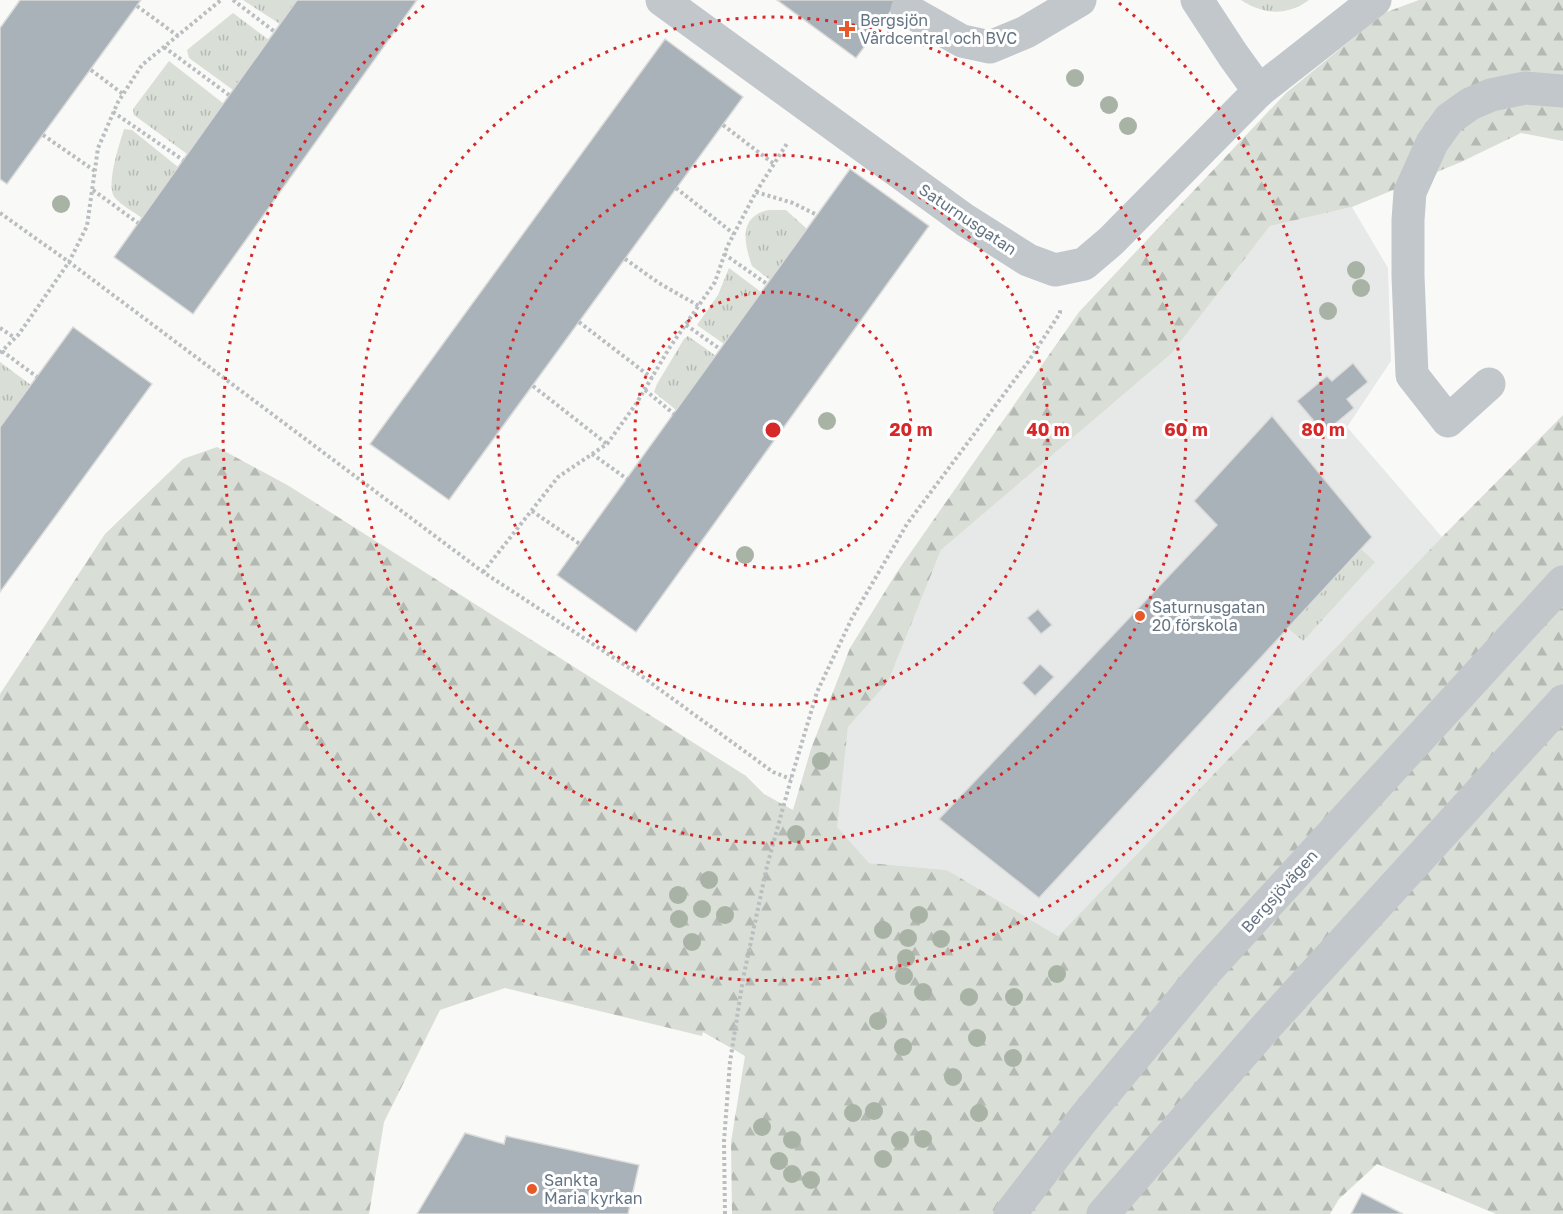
<svg xmlns="http://www.w3.org/2000/svg" width="1563" height="1214" font-family="'Golos Text',sans-serif">
<style>
.built{fill:#e7e8e8}
.grass{fill:url(#grass-tufts)}
.forest{fill:url(#forest-firs)}
.building{fill:#a9b2b9;stroke:#dbdbd9;stroke-width:1.5}
.lines{fill:none;stroke-linecap:round;stroke-linejoin:round}
.path{stroke:#babec1;stroke-width:4;stroke-dasharray:3 3;stroke-linecap:butt}
.minor{stroke:#c2c7cb;stroke-width:33}
.tree{fill:#a8b3a6}
.ring{fill:none;stroke:#d62828;stroke-width:3;stroke-dasharray:3 6}
.poi-dot{fill:#e85829;stroke:#fff;stroke-width:2}
.labels{text-anchor:middle;dominant-baseline:central;stroke-width:6;stroke-linejoin:round;paint-order:stroke}
.poi-label{font-size:16px;fill:#647483;stroke:#fff;text-anchor:start}
.street-label{font-size:16px;fill:#647483;stroke:#fff}
.centre{fill:#d62828;stroke:#fff;stroke-width:3}
.ring-label{font-size:18px;text-anchor:middle;font-weight:bold;fill:#d62828;stroke:#fff;stroke-width:6;stroke-linejoin:round;paint-order:stroke}
</style>
<defs>
<pattern id="grass-tufts" width="24" height="20" patternUnits="userSpaceOnUse" patternTransform="scale(1.5)"><rect width="24" height="20" fill="#d9ded6"/><path d="M3 7l-1-3M5 7V3M7 7l1-3M15 17l-1-3M17 17v-4M19 17l1-3" fill="none" stroke="#b4b9b3"/></pattern>
<pattern id="forest-firs" width="22" height="20" patternUnits="userSpaceOnUse" patternTransform="scale(1.5)"><rect width="22" height="20" fill="#d9ded6"/><path d="M5 1l3.5 6h-7zM16 11l3.5 6h-7z" fill="#b4b9b3"/></pattern>
</defs>
<rect width="100%" height="100%" fill="#f9f9f7"/>
<!-- built -->
<path class="built" d="M1352 207 1388 268 1391 361 1347 427 1442 537 1058 936 947 870 869 863 836 827 848 727 888 682 941 550 1171 354 1270 226Z"/>
<!-- grass -->
<g class="grass">
<path d="M243 0H297L280 24Z"/>
<path d="M1241 0H1309C1287 16 1264 15 1241 0Z"/>
<path d="M233 13 269 40 233 90 189 58 187 50Z"/>
<path d="M169 61 224 104 187 154 134 115 133 109Z"/>
<path d="M124 129 132 130 178 167 142 218C134 212 121 205 115 198 105 185 120 143 124 129Z"/>
<path d="M769 210H786L807 229 770 280 752 266C744 243 738 216 769 210Z"/>
<path d="M729 268 761 292 724 344 697 325 718 295Z"/>
<path d="M688 336 716 356 676 410 654 392 657 384 684 339Z"/>
<path d="M0 362 31 385 0 427Z"/>
<path d="M1361 549 1375 562 1303 641 1288 628Z"/>
</g>
<!-- forest -->
<path class="forest" d="M1419 0H1563V141L1521 133 1461 162 1352 207 1270 226 1171 354 941 550 888 682 848 727 837 827 869 863 947 870 1058 936 1442 537 1563 415V1214H1496L1377 1164 1339 1199 1330 1214H732L731 1142 745 1056 703 1032 702 1036 505 988 440 1010 384 1122 369 1214H0V694L105 534 183 459 217 447 289 486 746 776 764 794 793 810 811 749 850 648 897 572 1079 312 1286 93 1384 13Z"/>
<!-- building -->
<g class="building">
<path d="M20 0H141L7 184 0 179V28Z"/>
<path d="M297 0H417L193 314 114 257Z"/>
<path d="M777 0H899L856 58Z"/>
<path d="M665 39 743 97 449 500 370 444Z"/>
<path d="M850 169 929 226 636 632 557 575Z"/>
<path d="M73 327 152 384 0 592V427Z"/>
<path d="M1353 363 1368 382 1347 399 1354 408 1324 433 1297 401 1327 376 1332 381Z"/>
<path d="M1272 416 1372 537 1039 898 939 819 1217 525 1194 501Z"/>
<path d="M1038 609 1052 625 1041 634 1027 618Z"/>
<path d="M1040 664 1054 677 1035 696 1022 683Z"/>
<path d="M465 1133 504 1144 506 1136 639 1165 628 1214H417Z"/>
<path d="M1362 1193 1403 1214H1351Z"/>
</g>
<g class="lines">
<!-- path -->
<g class="path">
<path d="M233 0 275 32"/>
<path d="M137 6 178 36"/>
<path d="M164 47 229 95"/>
<path d="M91 70 123 94"/>
<path d="M113 112 183 160"/>
<path d="M723 125 774 164"/>
<path d="M43 135 95 171"/>
<path d="M676 188 734 234"/>
<path d="M93 190 138 223"/>
<path d="M756 192 793 203 817 215"/>
<path d="M0 213 69 262 483 572 640 675 773 772 791 779"/>
<path d="M724 254 767 284"/>
<path d="M625 259 659 283 699 306"/>
<path d="M579 322 652 378"/>
<path d="M686 325 720 349"/>
<path d="M0 328 15 338"/>
<path d="M2 351 37 377"/>
<path d="M0 353 19 334 69 262 87 226 98 148 118 102 142 65 221 0"/>
<path d="M533 386 607 444"/>
<path d="M645 390 674 414"/>
<path d="M592 454 627 479"/>
<path d="M532 511 580 544"/>
<path d="M483 572 558 477 607 444 636 404 670 347 715 282 727 247 756 192 788 142"/>
<path d="M725 1214 724 1141 730 1062 743 979 767 866 791 779 817 692 852 618 907 524 1028 362 1060 313V310"/>
</g>
<!-- minor -->
<g class="minor">
<path d="M662 0 965 220 1028 260 1055 270 1084 264 1111 241 1259 91 1375 0"/>
<path d="M1197 0 1233 55 1259 91"/>
<path d="M907 10 962 41 990 47 1026 32 1080 0"/>
<path d="M1489 384 1448 421 1412 375 1408 276V220L1410 192 1432 143 1449 119 1470 104 1491 95 1525 88 1563 91"/>
<path d="M1010 1214 1084 1118 1207 970 1563 582"/>
<path d="M1103 1214 1264 1029 1563 701"/>
</g>
</g>
<!-- trees -->
<g class="tree">
<circle cx="1075" cy="78" r="9"/>
<circle cx="1109" cy="105" r="9"/>
<circle cx="1128" cy="126" r="9"/>
<circle cx="61" cy="204" r="9"/>
<circle cx="1356" cy="270" r="9"/>
<circle cx="1361" cy="288" r="9"/>
<circle cx="1328" cy="311" r="9"/>
<circle cx="827" cy="421" r="9"/>
<circle cx="745" cy="555" r="9"/>
<circle cx="821" cy="761" r="9"/>
<circle cx="796" cy="834" r="9"/>
<circle cx="709" cy="880" r="9"/>
<circle cx="678" cy="895" r="9"/>
<circle cx="702" cy="909" r="9"/>
<circle cx="725" cy="915" r="9"/>
<circle cx="919" cy="915" r="9"/>
<circle cx="679" cy="919" r="9"/>
<circle cx="883" cy="930" r="9"/>
<circle cx="908" cy="938" r="9"/>
<circle cx="941" cy="939" r="9"/>
<circle cx="692" cy="942" r="9"/>
<circle cx="906" cy="958" r="9"/>
<circle cx="1057" cy="974" r="9"/>
<circle cx="904" cy="976" r="9"/>
<circle cx="923" cy="992" r="9"/>
<circle cx="969" cy="997" r="9"/>
<circle cx="1014" cy="997" r="9"/>
<circle cx="878" cy="1021" r="9"/>
<circle cx="977" cy="1038" r="9"/>
<circle cx="903" cy="1047" r="9"/>
<circle cx="1013" cy="1058" r="9"/>
<circle cx="953" cy="1077" r="9"/>
<circle cx="874" cy="1111" r="9"/>
<circle cx="853" cy="1113" r="9"/>
<circle cx="979" cy="1113" r="9"/>
<circle cx="762" cy="1127" r="9"/>
<circle cx="923" cy="1139" r="9"/>
<circle cx="792" cy="1140" r="9"/>
<circle cx="900" cy="1140" r="9"/>
<circle cx="883" cy="1159" r="9"/>
<circle cx="779" cy="1161" r="9"/>
<circle cx="792" cy="1174" r="9"/>
<circle cx="811" cy="1180" r="9"/>
</g>
<!-- distance rings -->
<g class="ring">
<circle cx="773" cy="430" r="138"/>
<circle cx="773" cy="430" r="275"/>
<circle cx="773" cy="430" r="413"/>
<path d="M1119 3A550 550 0 1 1 427 3"/>
</g>
<!-- markers -->
<g class="poi-dot">
<path d="M844 20h6v6h6v6h-6v6h-6v-6h-6v-6h6z"/>
<circle cx="1140" cy="616" r="6"/>
<circle cx="532" cy="1189" r="6"/>
</g>
<g class="labels">
<!-- poi labels -->
<g class="poi-label">
<text x="860" y="20">Bergsjön<tspan x="860" dy="18">Vårdcentral och BVC</tspan></text>
<text x="1152" y="607">Saturnusgatan<tspan x="1152" dy="18">20 förskola</tspan></text>
<text x="544" y="1180">Sankta<tspan x="544" dy="18">Maria kyrkan</tspan></text>
</g>
<!-- street labels -->
<g class="street-label">
<text transform="translate(968 219) rotate(34)">Saturnusgatan</text>
<text transform="translate(1279 891) rotate(-48)">Bergsjövägen</text>
</g>
</g>
<circle cx="773" cy="430" r="9" class="centre"/>
<g class="ring-label">
<text x="911" y="436">20 m</text>
<text x="1048" y="436">40 m</text>
<text x="1186" y="436">60 m</text>
<text x="1323" y="436">80 m</text>
</g>
</svg>
